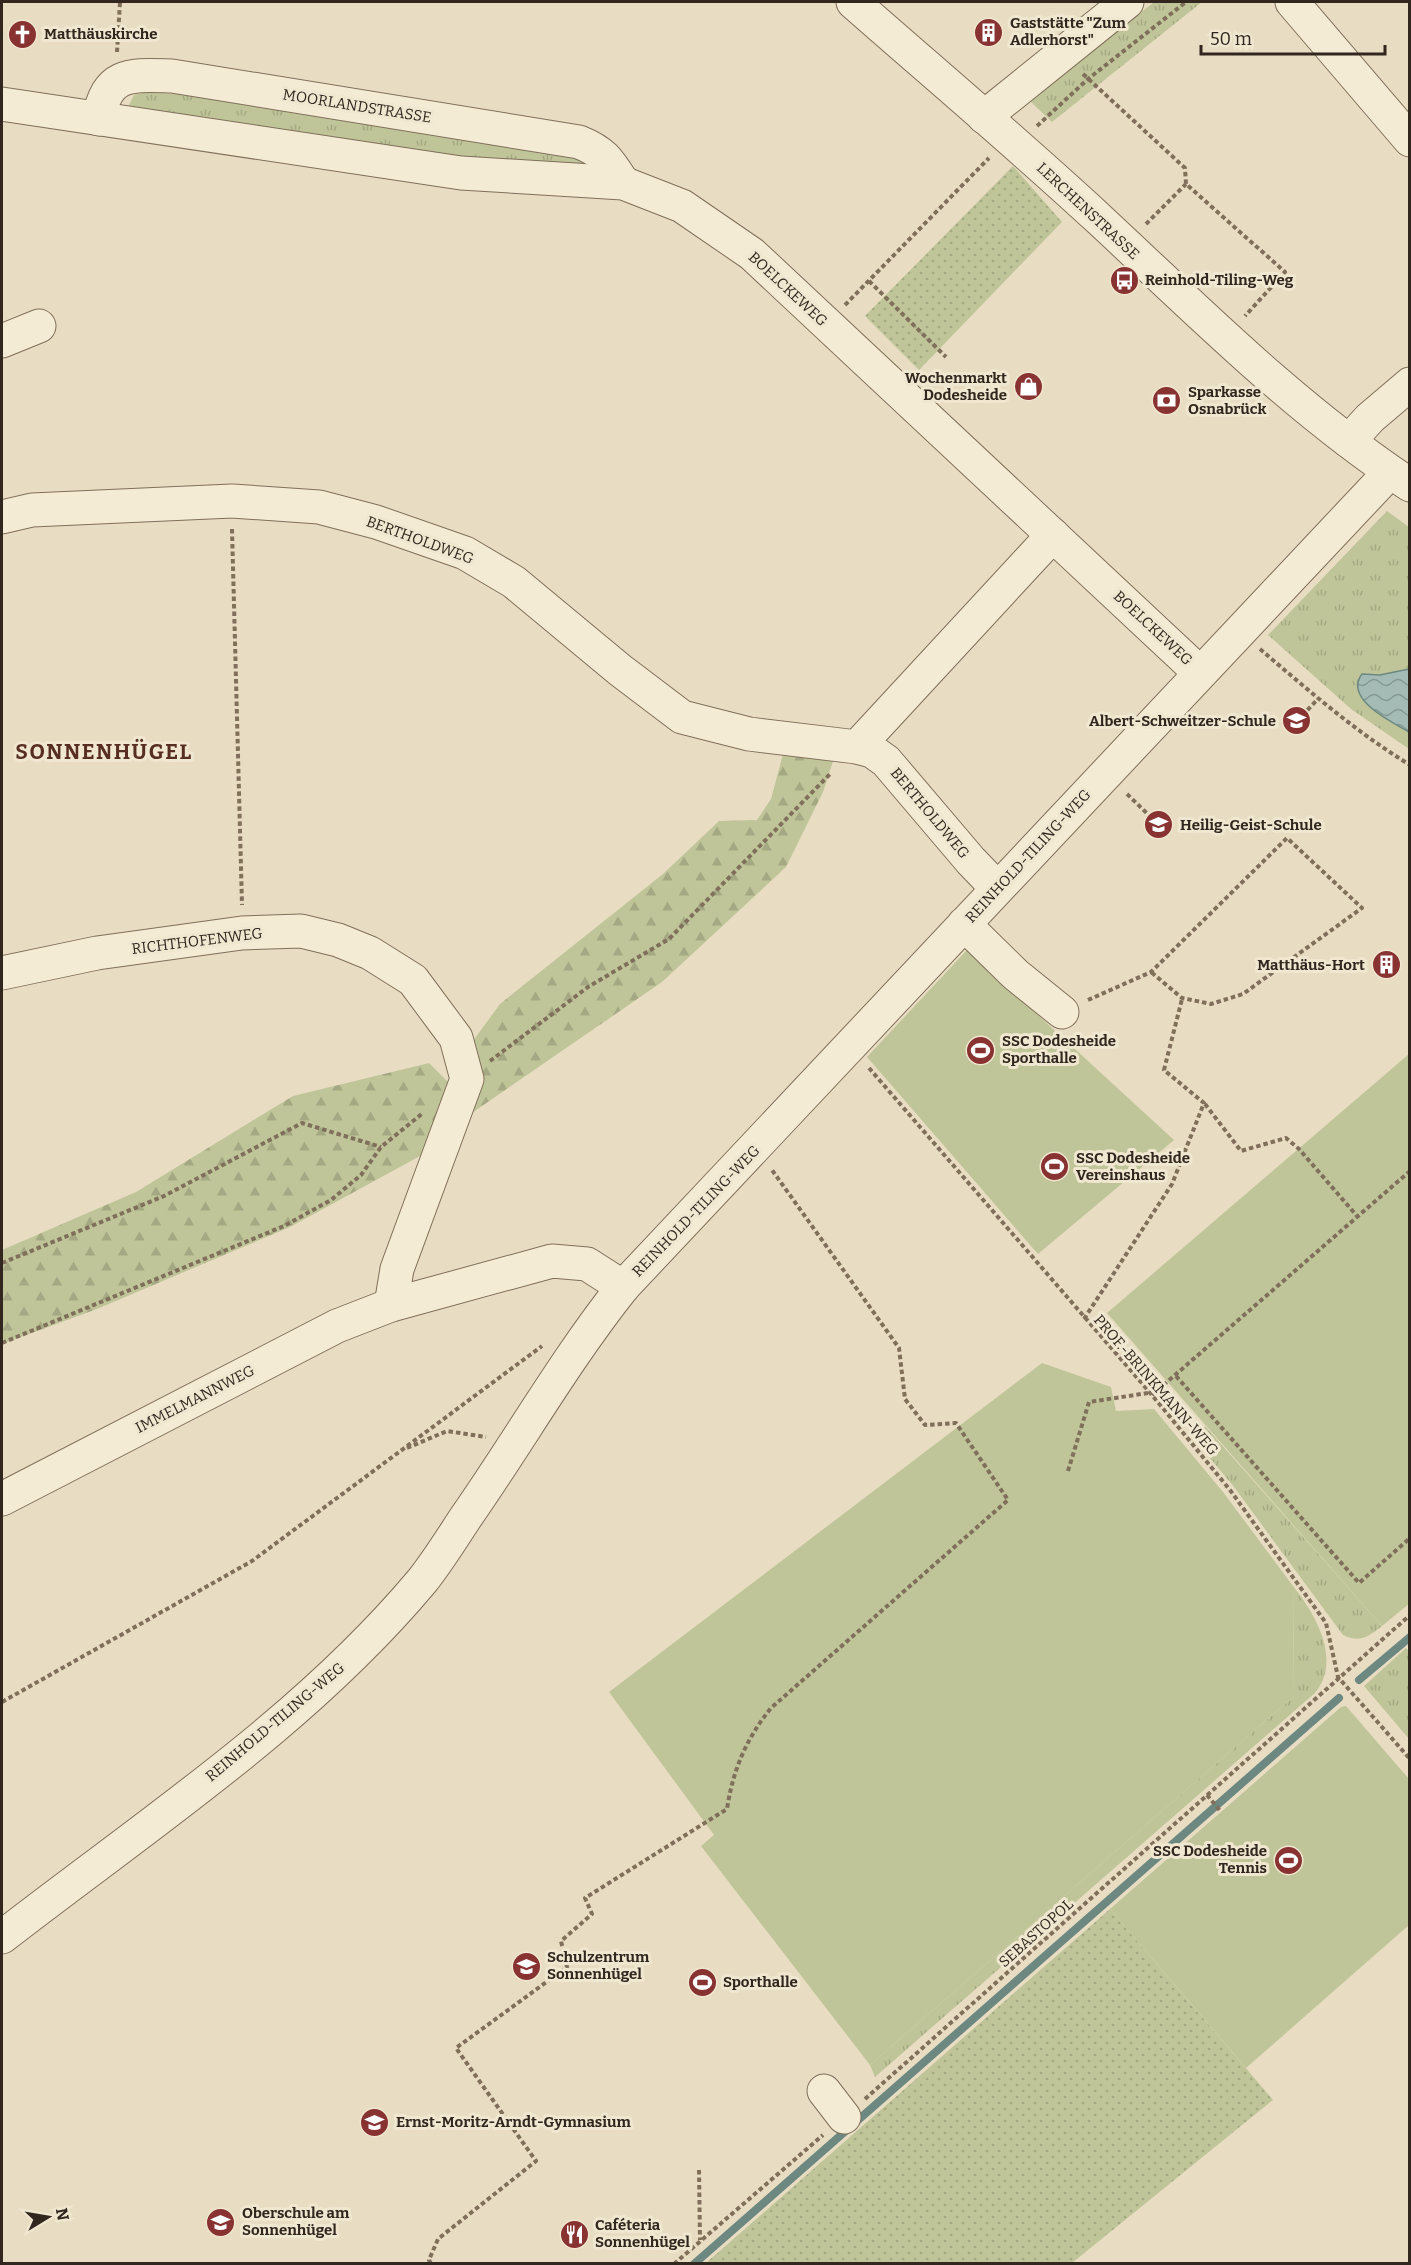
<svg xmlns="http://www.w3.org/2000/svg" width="1411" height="2265" font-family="Bitter,serif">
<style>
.grass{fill:url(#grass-tufts)}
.forest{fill:url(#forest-firs)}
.park{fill:url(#park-dots)}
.pitch{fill:#bfc598}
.water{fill:url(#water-waves);stroke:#6c8881;stroke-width:1.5}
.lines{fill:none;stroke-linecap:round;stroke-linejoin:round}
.stream{stroke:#6c8881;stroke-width:8}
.minor-casing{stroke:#806f5b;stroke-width:35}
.path{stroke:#806f5b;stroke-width:4;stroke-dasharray:4.5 3;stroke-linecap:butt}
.minor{stroke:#f4ebd4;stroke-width:33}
.labels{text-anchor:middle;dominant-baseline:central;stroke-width:6;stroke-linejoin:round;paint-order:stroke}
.poi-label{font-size:15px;font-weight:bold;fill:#31271e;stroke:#f0e7d1;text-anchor:start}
.street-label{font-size:15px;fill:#31271e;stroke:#f0e7d1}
.district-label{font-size:21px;font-weight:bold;letter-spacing:1.5px;fill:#592e22;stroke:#f0e7d1}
</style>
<defs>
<pattern id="grass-tufts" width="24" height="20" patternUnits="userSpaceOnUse" patternTransform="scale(1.5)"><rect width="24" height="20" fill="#bfc598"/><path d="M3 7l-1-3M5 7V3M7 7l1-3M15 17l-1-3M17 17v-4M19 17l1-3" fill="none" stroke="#a5a983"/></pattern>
<pattern id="forest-firs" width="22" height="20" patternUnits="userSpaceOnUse" patternTransform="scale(1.5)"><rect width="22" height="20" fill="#bfc598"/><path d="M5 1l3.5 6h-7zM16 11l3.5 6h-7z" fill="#a5a983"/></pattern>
<pattern id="park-dots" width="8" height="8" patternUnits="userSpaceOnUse" patternTransform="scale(1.5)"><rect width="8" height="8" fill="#bfc598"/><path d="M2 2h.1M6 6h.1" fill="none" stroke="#a5a983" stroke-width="1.8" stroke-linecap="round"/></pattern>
<pattern id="water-waves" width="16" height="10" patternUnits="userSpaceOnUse" patternTransform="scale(1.5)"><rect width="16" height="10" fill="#a4bbb5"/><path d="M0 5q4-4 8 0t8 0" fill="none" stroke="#869893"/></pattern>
</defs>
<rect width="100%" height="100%" fill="#e8ddc2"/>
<!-- grass -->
<g class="grass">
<path d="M1154 2H1202L1052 122 1030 101Z"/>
<path d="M147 92 176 94 570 150 590 166 461 158 128 107 134 95Z"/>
<path d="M1387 511 1409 527V669L1380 675 1362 674C1343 699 1393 722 1409 732V749L1351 709 1268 635Z"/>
<path d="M1205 1426 1382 1626C1368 1637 1360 1643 1343 1635L1234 1487 1195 1440Z"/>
<path d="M1293 1586C1316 1615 1342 1660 1315 1693L875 2077 870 2065 1294 1696Z"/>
<path d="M1406 1648 1410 1653 1409 1739 1364 1686Z"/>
</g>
<!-- forest -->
<g class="forest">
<path d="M783 754 835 755 823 792 786 867 662 982 469 1115 470 1045 500 1004 663 874 719 821 757 820 771 799Z"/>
<path d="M429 1063 451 1085 431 1150 290 1227 97 1309 2 1344V1250L136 1192 293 1096Z"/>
</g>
<!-- park -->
<g class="park">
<path d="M1013 166 1062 222 919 370 865 316Z"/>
<path d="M1110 1909 1273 2100 1072 2263H706Z"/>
</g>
<!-- pitch -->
<g class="pitch">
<path d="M967 950 1174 1140 1038 1254 867 1057Z"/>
<path d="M1409 1054 1410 1603 1382 1626 1107 1313Z"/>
<path d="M1042 1363 1111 1387 1116 1411 1154 1409 1223 1492 1293 1586 1294 1696 870 2065 701 1846 714 1835 609 1692Z"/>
<path d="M1346 1706 1409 1779V1925L1246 2068 1110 1909 1341 1707Z"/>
</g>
<!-- water -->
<path class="water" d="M1409 669H1410L1409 732C1392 722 1343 699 1362 674L1380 675Z"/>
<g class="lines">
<!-- stream -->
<g class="stream">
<path d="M1359 1680 1410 1637"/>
<path d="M694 2264 1339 1698"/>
</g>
<defs>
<g id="minor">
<path d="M853 2C935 74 1019 145 1099 219 1199 312 1295 409 1410 485"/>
<path d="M1292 2 1410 140"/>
<path d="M2 104 461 173 623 183 682 206 752 254 1199 672"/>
<path d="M984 117 1127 2"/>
<path d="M99 119C106 71 132 75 172 76L579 142C604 152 609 161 623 183"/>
<path d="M2 341 39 326"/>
<path d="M1349 441 1370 418 1410 384"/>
<path d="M2 517 32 510 232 501 319 507 376 522 465 553 514 582 620 670 682 717 749 734 857 747 872 751 886 761 971 861 997 888"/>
<path d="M857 747 1053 535"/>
<path d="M964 924 1015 974 1062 1012"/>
<path d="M2 973 97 953 242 933 301 931 338 940 370 953 413 980 456 1038 467 1079 397 1269 391 1305"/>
<path d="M2 1499 337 1326 391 1305 552 1261 587 1264 623 1287"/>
<path d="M2 1937C146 1825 304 1722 422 1581 438 1561 452 1538 466 1517 519 1441 565 1360 623 1287L1390 472"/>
<path d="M824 2091 844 2117"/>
</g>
</defs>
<!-- minor casing -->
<use href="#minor" class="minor-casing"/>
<!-- path -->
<g class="path">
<path d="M117 52 120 2"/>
<path d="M1083 74 1185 168 1186 184 1285 272 1245 316"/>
<path d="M1037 126 1088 79 1186 2"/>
<path d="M1146 224 1186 184"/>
<path d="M869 281 946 357"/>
<path d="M845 305 989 158"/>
<path d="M232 529 242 905"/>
<path d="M1260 649C1308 690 1356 732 1410 765"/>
<path d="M1297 721 1318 699"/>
<path d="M1127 794 1159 825"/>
<path d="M1088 1000 1151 972 1287 838 1362 908 1243 994 1211 1004 1182 998 1151 972"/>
<path d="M490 1061 588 987 669 939 831 773"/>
<path d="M869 1068 1152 1395 1230 1490 1326 1623 1338 1677 1410 1759"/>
<path d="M1205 1104 1241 1151 1286 1138 1299 1149 1357 1216"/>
<path d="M2 1263 164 1196 302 1123 381 1147"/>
<path d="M1084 1319 1172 1184 1204 1103 1164 1070 1182 999"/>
<path d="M2 1343 284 1226 331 1200 361 1175 381 1147 423 1113"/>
<path d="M1176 1376 1359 1583 1410 1538"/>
<path d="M1152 1395 1410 1171"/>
<path d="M407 1448 447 1431 486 1437"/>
<path d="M1068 1471 1089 1402 1148 1393"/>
<path d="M2 1702 252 1561 542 1346"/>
<path d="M1207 1795 1221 1812"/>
<path d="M865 2099 1410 1615"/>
<path d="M699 2170 700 2240"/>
<path d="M431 2264 429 2260 438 2239 536 2161 456 2048 567 1967 561 1941 592 1914 585 1898 727 1809C733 1770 746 1739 771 1708L1008 1500 956 1423 925 1425 905 1399 899 1348 772 1170"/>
<path d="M674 2264 823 2135"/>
</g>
<!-- minor -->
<use href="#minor" class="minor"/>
</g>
<!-- icons -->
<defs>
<symbol id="building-disc" viewBox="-11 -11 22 22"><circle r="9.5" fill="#883232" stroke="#f0e7d1"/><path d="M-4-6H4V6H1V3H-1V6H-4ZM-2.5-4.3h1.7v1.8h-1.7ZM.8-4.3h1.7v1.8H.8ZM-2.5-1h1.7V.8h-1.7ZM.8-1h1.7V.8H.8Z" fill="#fff"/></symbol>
<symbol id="church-disc" viewBox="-11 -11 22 22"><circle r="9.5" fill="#883232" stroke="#f0e7d1"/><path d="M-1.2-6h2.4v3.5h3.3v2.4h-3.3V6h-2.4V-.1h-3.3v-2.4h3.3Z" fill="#fff"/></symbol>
<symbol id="bus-disc" viewBox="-11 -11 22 22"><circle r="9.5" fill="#883232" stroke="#f0e7d1"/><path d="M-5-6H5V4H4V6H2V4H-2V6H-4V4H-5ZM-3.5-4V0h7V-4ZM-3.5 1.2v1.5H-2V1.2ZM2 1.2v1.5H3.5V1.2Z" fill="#fff"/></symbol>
<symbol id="shop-disc" viewBox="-11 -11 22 22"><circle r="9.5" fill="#883232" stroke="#f0e7d1"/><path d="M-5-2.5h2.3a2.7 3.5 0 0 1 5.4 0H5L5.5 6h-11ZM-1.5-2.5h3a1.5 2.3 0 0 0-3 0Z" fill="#fff"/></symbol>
<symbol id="bank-disc" viewBox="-11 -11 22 22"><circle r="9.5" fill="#883232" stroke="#f0e7d1"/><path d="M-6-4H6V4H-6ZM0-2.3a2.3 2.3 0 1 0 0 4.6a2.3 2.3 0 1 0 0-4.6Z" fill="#fff"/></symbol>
<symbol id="school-disc" viewBox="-11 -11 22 22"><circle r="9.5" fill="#883232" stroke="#f0e7d1"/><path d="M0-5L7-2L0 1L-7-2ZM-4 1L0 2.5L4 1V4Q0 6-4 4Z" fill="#fff"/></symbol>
<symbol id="stadium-disc" viewBox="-11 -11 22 22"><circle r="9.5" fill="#883232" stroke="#f0e7d1"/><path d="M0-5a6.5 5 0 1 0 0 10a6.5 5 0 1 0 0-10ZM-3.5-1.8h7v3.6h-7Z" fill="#fff"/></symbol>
<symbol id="restaurant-disc" viewBox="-11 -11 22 22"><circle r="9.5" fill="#883232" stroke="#f0e7d1"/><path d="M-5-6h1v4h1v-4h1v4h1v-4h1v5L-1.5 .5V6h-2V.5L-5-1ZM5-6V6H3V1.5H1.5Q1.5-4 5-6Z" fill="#fff"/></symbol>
</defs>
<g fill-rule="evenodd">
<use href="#building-disc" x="972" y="16" width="33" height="33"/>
<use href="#church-disc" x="6" y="18" width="33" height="33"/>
<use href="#bus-disc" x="1108" y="264" width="33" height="33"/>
<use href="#shop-disc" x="1012" y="370" width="33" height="33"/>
<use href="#bank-disc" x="1150" y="384" width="33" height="33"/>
<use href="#school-disc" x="1280" y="704" width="33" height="33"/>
<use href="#school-disc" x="1142" y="808" width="33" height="33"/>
<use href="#building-disc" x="1370" y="948" width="33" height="33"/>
<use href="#stadium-disc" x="964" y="1034" width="33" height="33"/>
<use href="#stadium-disc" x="1038" y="1150" width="33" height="33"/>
<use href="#stadium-disc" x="1272" y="1844" width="33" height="33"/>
<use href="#school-disc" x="510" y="1950" width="33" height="33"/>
<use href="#stadium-disc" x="686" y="1966" width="33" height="33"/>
<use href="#school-disc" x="358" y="2106" width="33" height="33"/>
<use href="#school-disc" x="204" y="2206" width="33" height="33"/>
<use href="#restaurant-disc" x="558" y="2218" width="33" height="33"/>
</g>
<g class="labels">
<!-- poi labels -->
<g class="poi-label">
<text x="1010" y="23">Gaststätte "Zum<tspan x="1010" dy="17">Adlerhorst"</tspan></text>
<text x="44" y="34">Matthäuskirche</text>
<text x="1145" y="280">Reinhold-Tiling-Weg</text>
<text x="1007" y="378" text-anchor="end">Wochenmarkt<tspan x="1007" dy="17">Dodesheide</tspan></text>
<text x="1188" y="392">Sparkasse<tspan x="1188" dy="17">Osnabrück</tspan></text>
<text x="1276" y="721" text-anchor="end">Albert-Schweitzer-Schule</text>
<text x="1180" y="825">Heilig-Geist-Schule</text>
<text x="1365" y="965" text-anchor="end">Matthäus-Hort</text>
<text x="1002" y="1041">SSC Dodesheide<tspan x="1002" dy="17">Sporthalle</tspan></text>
<text x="1076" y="1158">SSC Dodesheide<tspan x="1076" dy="17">Vereinshaus</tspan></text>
<text x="1267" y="1851" text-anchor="end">SSC Dodesheide<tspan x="1267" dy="17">Tennis</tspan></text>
<text x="547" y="1957">Schulzentrum<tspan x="547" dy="17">Sonnenhügel</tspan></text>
<text x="723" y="1982">Sporthalle</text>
<text x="396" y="2122">Ernst-Moritz-Arndt-Gymnasium</text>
<text x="242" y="2213">Oberschule am<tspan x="242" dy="17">Sonnenhügel</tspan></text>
<text x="595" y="2225">Caféteria<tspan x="595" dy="17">Sonnenhügel</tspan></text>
</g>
<!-- street labels -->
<g class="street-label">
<text transform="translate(357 106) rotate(9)">MOORLANDSTRASSE</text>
<text transform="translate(1088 211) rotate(43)">LERCHENSTRASSE</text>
<text transform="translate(788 289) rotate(43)">BOELCKEWEG</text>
<text transform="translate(420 540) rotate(20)">BERTHOLDWEG</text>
<text transform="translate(1153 628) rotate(43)">BOELCKEWEG</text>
<text transform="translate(930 813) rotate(50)">BERTHOLDWEG</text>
<text transform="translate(1028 856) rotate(-47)">REINHOLD-TILING-WEG</text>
<text transform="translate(197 941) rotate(-7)">RICHTHOFENWEG</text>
<text transform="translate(696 1211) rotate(-46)">REINHOLD-TILING-WEG</text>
<text transform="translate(1156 1385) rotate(49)">PROF.-BRINKMANN-WEG</text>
<text transform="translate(195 1399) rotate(-27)">IMMELMANNWEG</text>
<text transform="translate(275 1722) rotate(-40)">REINHOLD-TILING-WEG</text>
<text transform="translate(1036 1933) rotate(-42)">SEBASTOPOL</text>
</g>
<!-- district labels -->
<g class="district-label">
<text x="104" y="752">SONNENHÜGEL</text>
</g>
</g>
<!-- border -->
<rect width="1411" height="2265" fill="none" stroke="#31271e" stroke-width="6"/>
<!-- north arrow -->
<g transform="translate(48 2217) rotate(79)" stroke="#f0e7d1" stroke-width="4.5" paint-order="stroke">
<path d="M0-4.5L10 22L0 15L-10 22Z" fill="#31271e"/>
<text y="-9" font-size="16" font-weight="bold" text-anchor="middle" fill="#31271e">N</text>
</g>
<!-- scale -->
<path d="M1201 45v9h184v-9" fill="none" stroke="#31271e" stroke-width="3"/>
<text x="1210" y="45" font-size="18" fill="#31271e" stroke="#f0e7d1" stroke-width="4.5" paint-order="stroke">50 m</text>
</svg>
